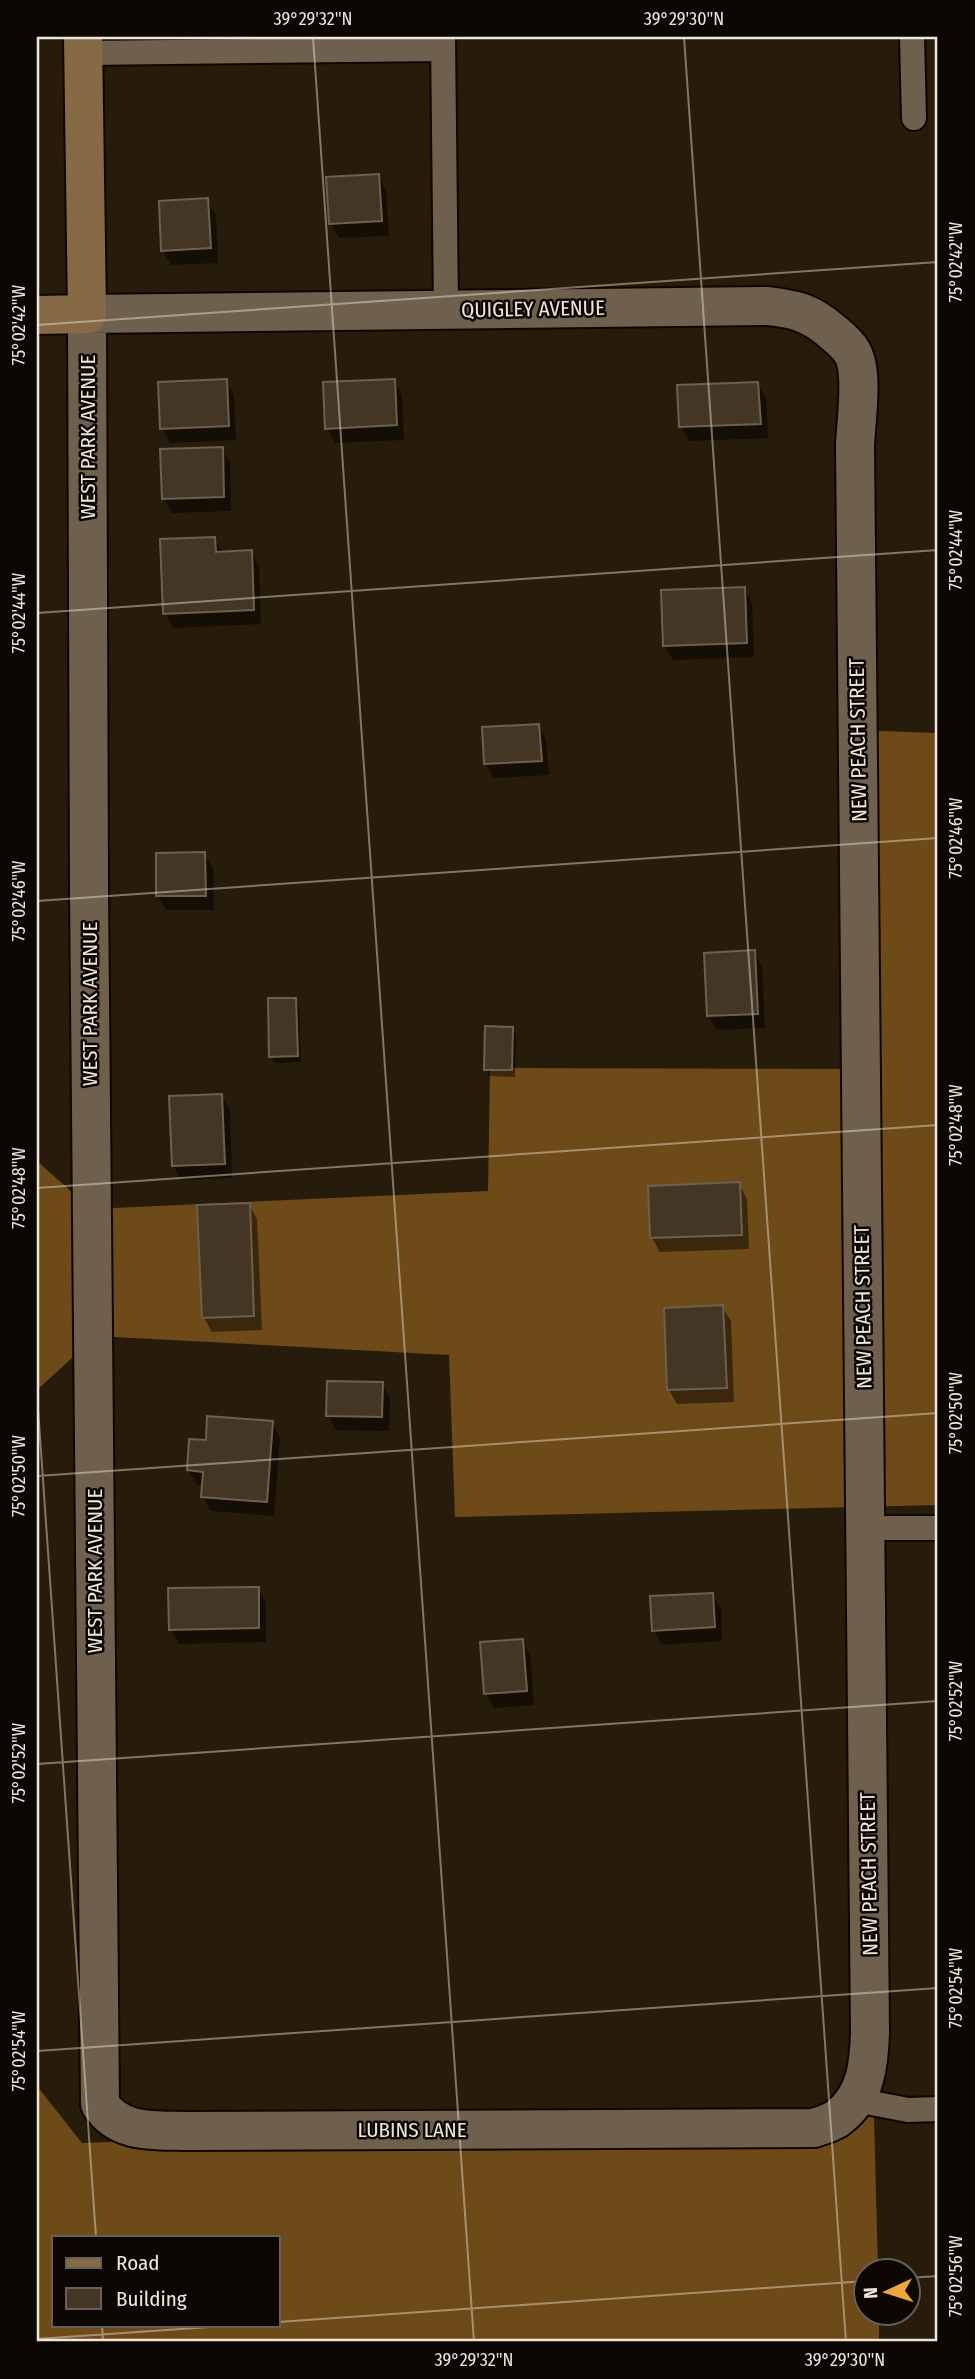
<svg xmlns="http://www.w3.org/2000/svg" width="975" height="2379" font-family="'Fira Sans Condensed',sans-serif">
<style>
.forest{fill:#6d4a17;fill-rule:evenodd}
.shadow{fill:#0007}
.building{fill:#433625;stroke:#6e604e;stroke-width:2}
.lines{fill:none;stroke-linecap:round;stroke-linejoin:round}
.lane-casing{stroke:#100600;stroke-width:28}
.street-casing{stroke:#100600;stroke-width:42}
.secondary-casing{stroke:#100600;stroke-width:42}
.lane{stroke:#6f604e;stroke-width:24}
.street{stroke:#6f604e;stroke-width:38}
.secondary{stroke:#866a46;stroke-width:38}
.ticks{fill:none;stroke:#eee6dc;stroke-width:2;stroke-opacity:0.45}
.labels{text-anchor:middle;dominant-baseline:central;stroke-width:5;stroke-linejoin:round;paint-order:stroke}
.street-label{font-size:21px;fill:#eee6dc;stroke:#0c0703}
.neatline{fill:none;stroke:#eee6dc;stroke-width:2.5}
.ticks-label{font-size:18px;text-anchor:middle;fill:#eee6dc}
</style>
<rect width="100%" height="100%" fill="#271b0b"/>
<!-- forest -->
<g class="forest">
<path d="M854 730 938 733V1505L455 1517 449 1355 96 1336 37 1390V1161L91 1209 488 1191 490 1068 856 1069Z"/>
<path d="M37 2086 82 2143 874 2117 878 2270H866V2312L879 2313V2342H37ZM54 2237H278V2325H54Z"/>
</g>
<!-- shadow -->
<g class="shadow">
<path d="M378 176 386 190 389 236 339 238 331 224Z"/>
<path d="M207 200 216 215 218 263 171 265 163 251 161 203Z"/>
<path d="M394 380 402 395 404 440 335 443 327 428Z"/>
<path d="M226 381 234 395 236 440 170 443 162 428Z"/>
<path d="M757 383 766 398 768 438 689 441 681 427 679 387Z"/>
<path d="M222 449 230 463 231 511 172 513 164 498Z"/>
<path d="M214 538 223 553 251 551 259 566 261 624 173 628 165 613Z"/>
<path d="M744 588 752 603 754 657 673 660 664 646Z"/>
<path d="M538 725 546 740 549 775 494 778 486 764Z"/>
<path d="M204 854 213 868 214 910H166L158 896Z"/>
<path d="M754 952 762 967 765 1028 717 1030 708 1016Z"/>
<path d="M295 1000 299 1007 301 1062 275 1063 271 1056Z"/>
<path d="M512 1028 516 1035 515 1077 489 1076 485 1069Z"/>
<path d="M221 1096 230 1110 232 1178 182 1180 173 1166Z"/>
<path d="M739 1184 747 1199 749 1249 660 1252 652 1238Z"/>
<path d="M249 1204 257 1219 262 1330 212 1332 204 1318Z"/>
<path d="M722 1307 731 1321 734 1402 677 1404 669 1390Z"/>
<path d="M382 1383 390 1398 389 1431 336 1430 328 1415Z"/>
<path d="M272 1423 280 1437 274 1516 211 1511 203 1497 204 1485H197L189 1470 207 1442Z"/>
<path d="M258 1588 266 1603V1642L179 1644 171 1629Z"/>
<path d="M712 1594 721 1609 722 1641 662 1645 654 1630Z"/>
<path d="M522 1640 530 1655 534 1705 494 1708 486 1694Z"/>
</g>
<!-- building -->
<g class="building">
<path d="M379 174 382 221 329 224 326 177Z"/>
<path d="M208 198 211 248 161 251 159 201Z"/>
<path d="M227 379 229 426 160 429 158 382Z"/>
<path d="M395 379 397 425 325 429 323 382Z"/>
<path d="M758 382 761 424 679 427 677 385Z"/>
<path d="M223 447 224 497 162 499 160 449Z"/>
<path d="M215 537 216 552 252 550 254 610 163 614 160 539Z"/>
<path d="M745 587 747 643 663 646 661 590Z"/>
<path d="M539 724 542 761 484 764 482 727Z"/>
<path d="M205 852 206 896H156V853Z"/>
<path d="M755 950 758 1014 707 1016 704 953Z"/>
<path d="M268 998H296L298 1056 269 1057Z"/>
<path d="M485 1026 513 1027 512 1070H484Z"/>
<path d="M222 1094 225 1164 172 1166 169 1096Z"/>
<path d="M740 1182 742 1235 650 1238 648 1186Z"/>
<path d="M250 1203 254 1316 202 1318 197 1205Z"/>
<path d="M723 1305 727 1388 667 1390 664 1308Z"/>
<path d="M327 1381 383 1382 382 1417 326 1416Z"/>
<path d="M207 1416 273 1421 267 1502 201 1497 203 1472 187 1470 189 1439 206 1440Z"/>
<path d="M259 1587V1628L169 1630 168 1588Z"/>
<path d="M713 1593 715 1627 652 1631 650 1596Z"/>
<path d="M523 1639 527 1691 484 1694 480 1642Z"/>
</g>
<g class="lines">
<defs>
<g id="lane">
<path d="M443 37 446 310"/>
<path d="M912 37 914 118"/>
<path d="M84 53 443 49"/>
<path d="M865 1528H938"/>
<path d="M856 2100 908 2110 938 2109"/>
</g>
<path id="street" d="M768 306C794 309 808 312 829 329 837 336 846 342 852 352 864 372 856 421 855 445L870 2033C869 2064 866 2096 839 2117 832 2123 822 2125 814 2128L186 2131C155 2130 119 2134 100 2104L89 888 87 314Z"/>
<path id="secondary" d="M37 315 87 314 83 37"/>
</defs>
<!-- lane casing -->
<use href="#lane" class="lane-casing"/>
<!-- street casing -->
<use href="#street" class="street-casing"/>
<!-- secondary casing -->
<use href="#secondary" class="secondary-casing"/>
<!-- lane -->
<use href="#lane" class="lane"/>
<!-- street -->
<use href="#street" class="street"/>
<!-- secondary -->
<use href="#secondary" class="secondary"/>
</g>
<!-- ticks -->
<path class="ticks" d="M313 37 474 2342M684 37 846 2342M37 38 50 37M37 325 938 262M37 613 938 550M37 901 938 838M37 1188 938 1125M37 1394 96 2237M37 1476 938 1413M37 1764 938 1701M37 2051 938 1988M908 2278 938 2276M278 2322 866 2281M102 2325 103 2342M37 2339 238 2325"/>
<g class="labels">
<!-- street labels -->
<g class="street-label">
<text transform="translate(533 309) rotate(-1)">QUIGLEY AVENUE</text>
<text transform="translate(88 437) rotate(-90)">WEST PARK AVENUE</text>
<text transform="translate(858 740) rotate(-91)">NEW PEACH STREET</text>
<text transform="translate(90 1004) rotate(-90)">WEST PARK AVENUE</text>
<text transform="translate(863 1307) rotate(-91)">NEW PEACH STREET</text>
<text transform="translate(95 1571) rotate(-90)">WEST PARK AVENUE</text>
<text transform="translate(869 1874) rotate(-91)">NEW PEACH STREET</text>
<text x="412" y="2130">LUBINS LANE</text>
</g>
</g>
<!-- border -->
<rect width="975" height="2379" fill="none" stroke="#0c0703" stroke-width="77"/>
<!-- legend -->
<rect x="52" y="2236" width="228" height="91" fill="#0c0703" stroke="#66605a" stroke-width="2"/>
<rect x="66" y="2258" width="35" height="10" fill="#866a46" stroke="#66605a" stroke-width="2"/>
<text x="116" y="2270" font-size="21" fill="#eee6dc">Road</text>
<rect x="66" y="2288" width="35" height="21" fill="#433625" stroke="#66605a" stroke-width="2"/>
<text x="116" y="2306" font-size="21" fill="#eee6dc">Building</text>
<!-- north arrow -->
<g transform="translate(887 2292) rotate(266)"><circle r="33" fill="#0c0703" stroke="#66605a" stroke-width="2"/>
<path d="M0-5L12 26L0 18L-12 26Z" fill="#efa73d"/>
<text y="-10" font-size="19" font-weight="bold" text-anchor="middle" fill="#eee6dc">N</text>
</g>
<rect x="38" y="38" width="898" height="2302" class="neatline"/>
<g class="ticks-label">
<text x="313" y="25">39°29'32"N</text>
<text x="684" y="25">39°29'30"N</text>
<text transform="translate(956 262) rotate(-90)" y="6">75°02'42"W</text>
<text transform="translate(19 325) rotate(-90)" y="6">75°02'42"W</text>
<text transform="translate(956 550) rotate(-90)" y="6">75°02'44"W</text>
<text transform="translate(19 613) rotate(-90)" y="6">75°02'44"W</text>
<text transform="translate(956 838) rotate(-90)" y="6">75°02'46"W</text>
<text transform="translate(19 901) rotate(-90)" y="6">75°02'46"W</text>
<text transform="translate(956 1125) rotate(-90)" y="6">75°02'48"W</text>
<text transform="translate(19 1188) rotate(-90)" y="6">75°02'48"W</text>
<text transform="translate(956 1413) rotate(-90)" y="6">75°02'50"W</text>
<text transform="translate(19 1476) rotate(-90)" y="6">75°02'50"W</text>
<text transform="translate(956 1701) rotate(-90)" y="6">75°02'52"W</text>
<text transform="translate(19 1763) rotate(-90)" y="6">75°02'52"W</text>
<text transform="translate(956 1988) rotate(-90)" y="6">75°02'54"W</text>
<text transform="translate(19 2051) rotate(-90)" y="6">75°02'54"W</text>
<text transform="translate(956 2276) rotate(-90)" y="6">75°02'56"W</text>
<text x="474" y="2366">39°29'32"N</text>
<text x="845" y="2366">39°29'30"N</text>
</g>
</svg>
